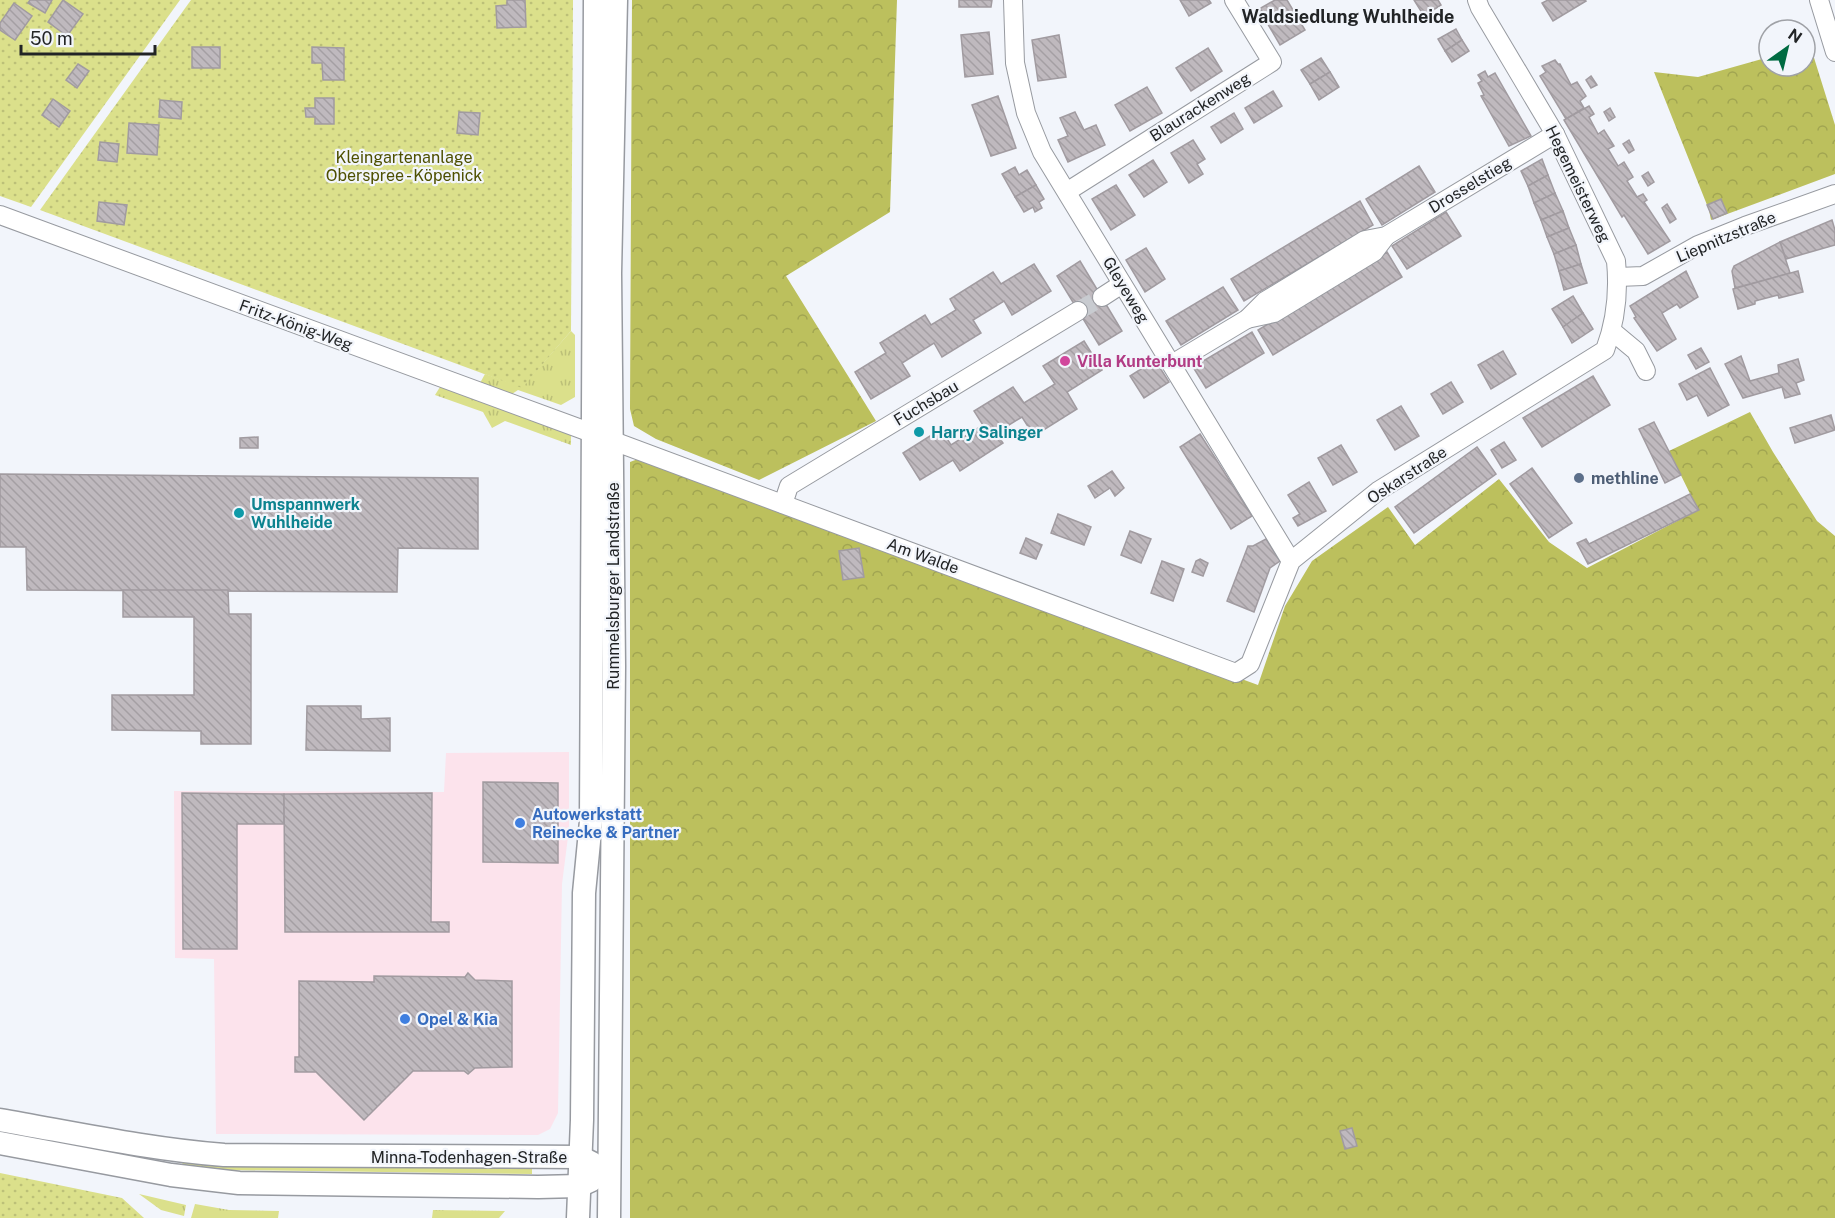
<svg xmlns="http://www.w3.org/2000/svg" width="1835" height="1218" font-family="'Public Sans',sans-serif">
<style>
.commercial{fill:#fce3ec}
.grass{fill:url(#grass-tufts)}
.forest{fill:url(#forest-crowns)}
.garden{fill:url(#garden-dots)}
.building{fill:url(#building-back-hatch);stroke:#a19ba0;stroke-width:1.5}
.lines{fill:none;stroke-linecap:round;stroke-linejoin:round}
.minor-tunnel{stroke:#c8cbd0;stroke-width:18;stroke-dasharray:18 9;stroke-linecap:butt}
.minor-casing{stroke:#979aa0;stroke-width:20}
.major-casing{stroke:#979aa0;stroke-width:25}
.minor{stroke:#fff;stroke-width:18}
.major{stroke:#fff;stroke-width:22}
.hotel-dot{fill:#d1479c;stroke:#f2f5fb;stroke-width:2}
.culture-dot{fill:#0f9aa8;stroke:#f2f5fb;stroke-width:2}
.service-dot{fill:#5c6f8a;stroke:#f2f5fb;stroke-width:2}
.shop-dot{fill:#3f7fe0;stroke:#f2f5fb;stroke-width:2}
.labels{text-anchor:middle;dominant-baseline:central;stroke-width:4.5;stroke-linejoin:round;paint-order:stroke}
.street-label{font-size:16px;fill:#222426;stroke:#f2f5fb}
.park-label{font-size:16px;fill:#4e5000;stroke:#f2f5fb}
.hotel-label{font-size:16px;font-weight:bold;fill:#b23c85;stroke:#f2f5fb;text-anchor:start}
.culture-label{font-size:16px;font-weight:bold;fill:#0d838f;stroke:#f2f5fb;text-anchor:start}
.service-label{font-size:16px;font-weight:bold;fill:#4e5e75;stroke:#f2f5fb;text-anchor:start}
.shop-label{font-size:16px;font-weight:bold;fill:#366cbe;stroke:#f2f5fb;text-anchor:start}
.neighbourhood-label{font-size:18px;font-weight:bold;fill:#222426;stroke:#f2f5fb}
</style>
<defs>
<pattern id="grass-tufts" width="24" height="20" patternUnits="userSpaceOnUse" patternTransform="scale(1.5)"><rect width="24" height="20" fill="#dbe08b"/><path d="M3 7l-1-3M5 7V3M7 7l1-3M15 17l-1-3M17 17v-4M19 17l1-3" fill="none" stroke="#bcc078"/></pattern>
<pattern id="forest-crowns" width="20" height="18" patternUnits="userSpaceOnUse" patternTransform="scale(1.5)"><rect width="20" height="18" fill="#bcc05d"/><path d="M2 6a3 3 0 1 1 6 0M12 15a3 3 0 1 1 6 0" fill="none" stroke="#a1a551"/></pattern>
<pattern id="garden-dots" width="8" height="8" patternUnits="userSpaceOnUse" patternTransform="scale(1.5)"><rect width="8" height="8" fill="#dbe08b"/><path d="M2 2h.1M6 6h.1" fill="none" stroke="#bcc078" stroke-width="1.8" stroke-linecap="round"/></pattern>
<pattern id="building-back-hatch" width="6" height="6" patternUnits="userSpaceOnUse" patternTransform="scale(1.5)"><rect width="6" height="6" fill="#bfb9be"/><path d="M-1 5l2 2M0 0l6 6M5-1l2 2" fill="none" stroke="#a49fa3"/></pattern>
</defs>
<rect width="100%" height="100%" fill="#f2f5fb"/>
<!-- commercial -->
<path class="commercial" d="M569 752V829L562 884 558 1113 550 1129 538 1135 216 1134 214 959 175 958 174 791 444 792 446 753Z"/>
<!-- grass -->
<g class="grass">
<path d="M571 331 575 335V397L561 405 518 390 512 394 480 383 485 374 522 387Z"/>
<path d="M440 387 571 435V445L505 421 492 428 483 412 435 395Z"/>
<path d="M183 1160 532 1166V1174L227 1170 182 1166Z"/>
<path d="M139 1194 186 1205 184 1216 161 1210Z"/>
<path d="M195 1204 229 1210 279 1211 278 1218H191Z"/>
<path d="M433 1210 505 1211 499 1218H432Z"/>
</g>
<!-- forest -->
<g class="forest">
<path d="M632 0H897L890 212 786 276 876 421 759 480 656 439 634 426 630 409Z"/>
<path d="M1810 45 1835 125V174L1711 220 1709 210 1654 72 1698 77 1769 57V66H1805V46Z"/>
<path d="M1750 412 1773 452 1817 521 1835 536V1218H630V462L638 459 1258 685 1285 606 1312 561 1388 507 1415 545 1499 479 1549 542 1587 568 1698 510 1669 451Z"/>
</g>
<!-- garden -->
<g class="garden">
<path d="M0 0H180L31 207 0 196Z"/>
<path d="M191 0H573L571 331 522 388 40 210Z"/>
<path d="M0 1173 122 1198 144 1218H0Z"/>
</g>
<!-- building -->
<g class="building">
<path d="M30 0H52L45 13 28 3Z"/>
<path d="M63 0 83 14 67 36 48 22Z"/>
<path d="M507 0H525L526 27 497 28 496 6 507 5Z"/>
<path d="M959 0H992L991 7H959Z"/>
<path d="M1180 0H1209L1211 3 1189 16Z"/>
<path d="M1275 0H1287L1305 30 1280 45 1259 9Z"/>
<path d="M1414 0H1438L1441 5 1424 16Z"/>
<path d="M1548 0H1585L1586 1 1553 21 1542 3Z"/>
<path d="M14 3 32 16 15 40 0 30V23Z"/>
<path d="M1456 29 1462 40 1445 51 1438 39Z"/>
<path d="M989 32 993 74 965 77 961 35Z"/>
<path d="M1059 35 1066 77 1038 81 1032 40Z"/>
<path d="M1462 40 1469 51 1452 62 1445 51Z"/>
<rect x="192" y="47" width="28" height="21"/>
<path d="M312 47 344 48V80H323L322 63H312Z"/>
<path d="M1208 48 1222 71 1191 91 1176 68Z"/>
<path d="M1321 58 1330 72 1310 84 1301 70Z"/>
<path d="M1555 60 1558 64H1560L1571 85 1577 82 1586 96 1580 101 1584 108 1566 119 1540 76 1546 72 1542 66Z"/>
<path d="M78 64 89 71 77 88 66 80Z"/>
<path d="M1485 71 1488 77 1495 73 1531 136 1509 146 1481 96 1484 95 1478 83 1482 81 1478 75Z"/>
<path d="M1330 72 1339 87 1319 100 1310 84Z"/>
<path d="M1591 76 1597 85 1591 88 1586 80Z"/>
<path d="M1147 87 1162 113 1130 131 1115 105Z"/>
<path d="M1273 91 1282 106 1254 123 1245 108Z"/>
<path d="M998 96 1016 148 991 156 972 105Z"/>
<path d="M315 98H334V124H315V117H306L305 108H315Z"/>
<path d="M53 99 70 111 59 127 42 115Z"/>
<path d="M160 100 182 102 181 119 159 117Z"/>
<path d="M1589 106 1594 114 1589 117 1598 134 1604 130 1614 146 1608 149 1618 166 1624 162 1633 177 1627 181 1637 197 1643 194 1647 200 1644 202 1670 241 1648 254 1624 215 1622 217 1564 120Z"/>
<path d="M1610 108 1615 117 1609 121 1604 112Z"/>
<path d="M459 112 480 113 478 135 457 133Z"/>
<path d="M1075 112 1084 130 1096 125 1105 145 1068 162 1058 140 1068 136 1060 118Z"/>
<path d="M1234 113 1243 129 1221 143 1211 127Z"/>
<path d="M129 123 159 125 157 155 127 153Z"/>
<path d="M1193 140 1205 159 1197 164 1203 174 1189 183 1171 153Z"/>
<path d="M1629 140 1634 150 1629 153 1623 144Z"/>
<path d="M100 142 119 144 117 162 98 160Z"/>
<path d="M1542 159 1548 175 1528 186 1521 171Z"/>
<path d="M1153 160 1167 182 1144 197 1129 175Z"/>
<path d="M1419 166 1435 192 1382 225 1366 199Z"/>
<path d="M1015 167 1019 175 1027 170 1036 185 1015 197 1002 174Z"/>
<path d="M1648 172 1654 182 1648 186 1642 176Z"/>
<path d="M1548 175 1555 193 1534 203 1528 186Z"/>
<path d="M1036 185 1044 199 1039 202 1042 208 1035 212 1033 207 1024 212 1015 197Z"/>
<path d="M1116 185 1135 215 1111 230 1092 199Z"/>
<path d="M1555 193 1563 211 1541 220 1534 203Z"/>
<path d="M1721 199 1727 213 1713 219 1707 205Z"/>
<path d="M1360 201 1373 225 1244 301 1231 279Z"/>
<path d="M99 202 127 205 124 225 97 221Z"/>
<path d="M1667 204 1676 219 1670 223 1662 208Z"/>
<path d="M1563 211 1569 228 1547 237 1541 220Z"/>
<path d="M1446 212 1461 236 1407 269 1392 246Z"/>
<path d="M1832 220 1835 230V245L1786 259 1780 242Z"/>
<path d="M1569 228 1576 245 1554 254 1547 237Z"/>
<path d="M1780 242 1790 273 1735 288 1732 271 1734 266Z"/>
<path d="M1576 245 1581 264 1559 271 1554 254Z"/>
<path d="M1146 248 1165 279 1145 292 1126 260Z"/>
<path d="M1387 252 1402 277 1273 355 1258 330Z"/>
<path d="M1080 261 1122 331 1099 345 1057 276Z"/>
<path d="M1034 264 1051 291 1012 315 1004 301 973 320 981 333 942 357 934 343 902 363 910 376 871 399 855 372 886 353 880 343 925 315 931 325 956 310 950 299 993 272 1001 284Z"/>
<path d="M1581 264 1587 283 1564 290 1559 271Z"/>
<path d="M1686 271 1698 297 1680 308 1677 304 1662 313 1676 339 1657 351 1634 318 1636 317 1630 306Z"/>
<path d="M1798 271 1803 292 1779 298 1778 295 1755 301V304L1738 309 1733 289Z"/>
<path d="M1223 287 1238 310 1181 345 1166 321Z"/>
<path d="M1573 296 1583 313 1563 327 1552 309Z"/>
<path d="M1583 313 1593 329 1572 343 1563 327Z"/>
<path d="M1252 332 1264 353 1206 388 1193 367Z"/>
<path d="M1084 341 1102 370 1067 392 1077 409 1034 436 1022 417 996 433 1003 443 960 471 953 460 920 480 903 453 941 429 951 445 983 425 974 411 1013 387 1024 403 1055 384 1043 366Z"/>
<path d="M1701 348 1709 362 1696 369 1688 355Z"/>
<path d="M1503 351 1516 374 1491 389 1478 365Z"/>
<path d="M1741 356 1750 381 1779 373 1778 365 1798 359 1804 380 1796 383 1800 394 1785 398 1782 387 1743 398 1725 364Z"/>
<path d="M1155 360 1169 382 1144 398 1130 376Z"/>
<path d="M1710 368 1729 405 1708 416 1697 395 1687 400 1679 384Z"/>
<path d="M1593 376 1610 405 1542 447 1523 418Z"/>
<path d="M1451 382 1463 402 1443 414 1431 394Z"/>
<path d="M1401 406 1419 436 1395 450 1377 420Z"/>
<path d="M1831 415 1835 430 1795 443 1790 428Z"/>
<path d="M1654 422 1681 475 1665 483 1639 429Z"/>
<path d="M1200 434 1252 516 1231 529 1180 447Z"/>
<path d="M258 437V448H240V438Z"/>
<path d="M1504 442 1516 460 1502 468 1491 450Z"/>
<path d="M1341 445 1357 472 1333 485 1318 458Z"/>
<path d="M1477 447 1496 474 1414 533 1395 507Z"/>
<path d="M1532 468 1572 523 1549 538 1510 484Z"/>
<path d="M1112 471 1124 488 1115 496 1110 488 1095 498 1088 486Z"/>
<path d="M0 474 478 478V549L398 548 397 592 27 590 26 547H0Z"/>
<path d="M1309 482 1326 511 1298 526 1293 518 1300 514 1288 495Z"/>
<path d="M1690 494 1699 510 1588 564 1577 543 1586 539 1589 544Z"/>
<path d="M1058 514 1091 527 1084 545 1051 533Z"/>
<path d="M1130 531 1151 539 1141 563 1121 555Z"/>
<path d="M1026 538 1042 545 1036 559 1020 553Z"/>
<path d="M1266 539 1280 561 1270 568 1254 612 1227 601 1248 546H1253Z"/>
<path d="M859 548 864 577 843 580 839 551Z"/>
<path d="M1200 559 1208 563 1203 576 1192 572 1196 561Z"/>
<path d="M1162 561 1184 569 1173 601 1151 593Z"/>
<path d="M123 590H228L229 614H251V744H201V731L112 730V695H194V617H123Z"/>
<path d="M307 706H361V719L390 718V751L306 750Z"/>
<path d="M483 782 558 783V863L483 862Z"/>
<path d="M182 793 284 794V824H237V949H183Z"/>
<path d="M432 793 431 922H449V932H285L284 794Z"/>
<path d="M468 973 475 980 512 981V1067L475 1068 468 1074 464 1071H413L364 1120 316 1072H295V1057H299V981L374 982V976L465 977Z"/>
<path d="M1352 1128 1357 1146 1345 1149 1340 1131Z"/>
</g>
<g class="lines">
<!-- minor-tunnel -->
<path class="minor-tunnel" d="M1078 311 1102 297"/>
<defs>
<g id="minor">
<path d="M1013 0 1015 63 1026 113 1042 152 1291 561"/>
<path d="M1819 0 1835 52"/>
<path d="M1068 191 1272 62 1234 0"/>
<path d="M0 215 581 429 1236 673 1250 664 1291 561 1378 491 1605 350C1616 321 1619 292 1616 261L1555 134 1480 8 1477 0"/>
<path d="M1618 277 1643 276 1698 245 1745 226 1835 194"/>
<path d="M1102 297 1122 284"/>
<path d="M1247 319 1274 313 1374 252 1386 236"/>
<path d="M1612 331 1636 351 1646 371"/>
<path d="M1172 364 1247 319 1265 301 1365 240 1386 236 1555 134"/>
<path d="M783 504 789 486 1078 311"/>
</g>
<g id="major">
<path d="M0 1120C75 1133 148 1149 224 1155L580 1157 592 1163"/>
<path d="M0 1143 171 1175 239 1183 538 1187 579 1186 592 1180"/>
<path d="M578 1218 582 1120 584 893 591 821 595 0"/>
<path d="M609 1218 614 666 610 273 616 0"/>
</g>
</defs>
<!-- minor casing -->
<use href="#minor" class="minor-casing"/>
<!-- major casing -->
<use href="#major" class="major-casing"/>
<!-- minor -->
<use href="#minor" class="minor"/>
<!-- major -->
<use href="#major" class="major"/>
</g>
<!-- markers -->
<circle class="hotel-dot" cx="1065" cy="361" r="6"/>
<g class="culture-dot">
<circle cx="919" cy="432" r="6"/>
<circle cx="239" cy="513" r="6"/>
</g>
<circle class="service-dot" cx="1579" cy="478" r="6"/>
<g class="shop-dot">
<circle cx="520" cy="823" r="6"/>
<circle cx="405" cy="1019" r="6"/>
</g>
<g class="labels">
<!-- street labels -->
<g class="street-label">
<text transform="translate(1200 107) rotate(-32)">Blaurackenweg</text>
<text transform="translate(1578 184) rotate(64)">Hegemeisterweg</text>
<text transform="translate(1470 185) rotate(-31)">Drosselstieg</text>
<text transform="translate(1726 237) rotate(-23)">Liepnitzstraße</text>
<text transform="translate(1126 290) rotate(59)">Gleyeweg</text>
<text transform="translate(296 325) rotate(20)">Fritz-König-Weg</text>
<text transform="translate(926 403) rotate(-31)">Fuchsbau</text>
<text transform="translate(1407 475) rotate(-33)">Oskarstraße</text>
<text transform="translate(923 556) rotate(20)">Am Walde</text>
<text transform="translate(613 586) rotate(-90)">Rummelsburger Landstraße</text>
<text x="469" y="1157">Minna-Todenhagen-Straße</text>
</g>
<!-- park labels -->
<g class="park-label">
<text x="404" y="157">Kleingartenanlage<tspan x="404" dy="18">Oberspree - Köpenick</tspan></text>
</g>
<!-- hotel labels -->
<g class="hotel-label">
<text x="1077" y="361">Villa Kunterbunt</text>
</g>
<!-- culture labels -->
<g class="culture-label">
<text x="931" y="432">Harry Salinger</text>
<text x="251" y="504">Umspannwerk<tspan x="251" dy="18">Wuhlheide</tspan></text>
</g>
<!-- service labels -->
<g class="service-label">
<text x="1591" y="478">methline</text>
</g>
<!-- shop labels -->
<g class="shop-label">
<text x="532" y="814">Autowerkstatt<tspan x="532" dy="18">Reinecke &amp; Partner</tspan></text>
<text x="417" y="1019">Opel &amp; Kia</text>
</g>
<!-- neighbourhood labels -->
<g class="neighbourhood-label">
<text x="1348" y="16">Waldsiedlung Wuhlheide</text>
</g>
</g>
<!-- north arrow -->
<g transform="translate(1787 48) rotate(34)"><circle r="28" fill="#f2f5fb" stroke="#9fa1a6" stroke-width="1.5"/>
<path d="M0-4.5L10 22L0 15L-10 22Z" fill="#006b42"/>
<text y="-9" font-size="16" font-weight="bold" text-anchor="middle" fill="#222426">N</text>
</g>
<!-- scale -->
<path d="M21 45v9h134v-9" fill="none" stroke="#222426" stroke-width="3"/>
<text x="30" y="45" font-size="18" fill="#222426" stroke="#f2f5fb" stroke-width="4.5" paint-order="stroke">50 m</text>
</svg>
